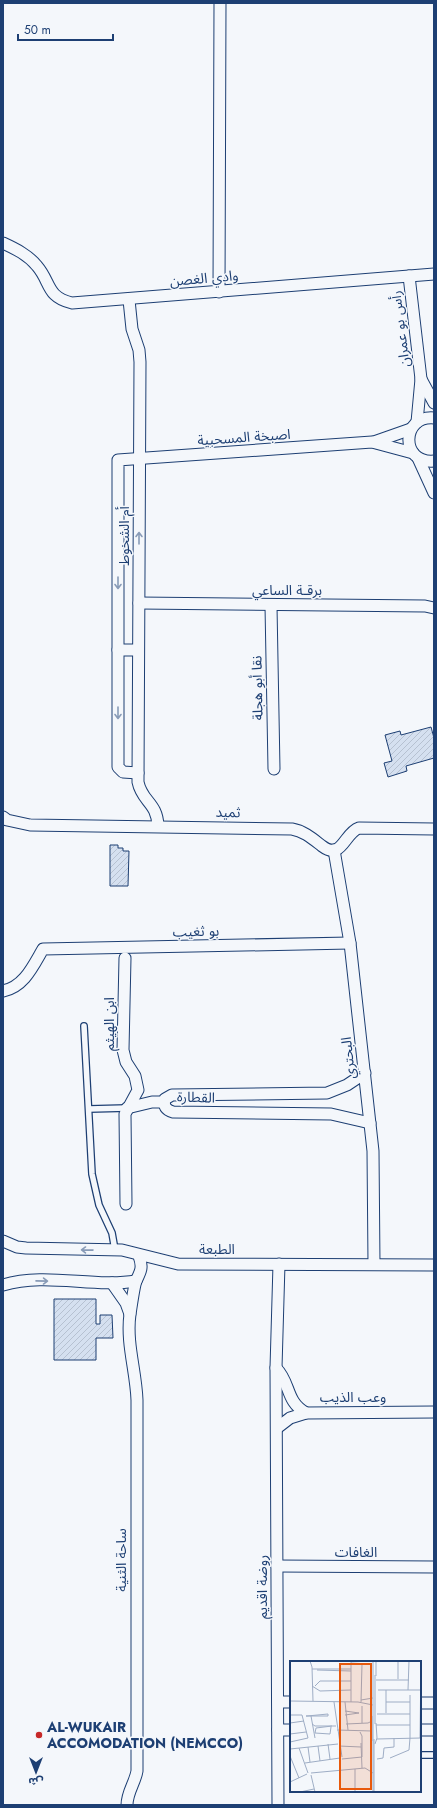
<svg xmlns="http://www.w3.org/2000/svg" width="437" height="1808" font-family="Jost,'Noto Sans Arabic',sans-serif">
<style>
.building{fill:url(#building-hatch);stroke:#1d3f73}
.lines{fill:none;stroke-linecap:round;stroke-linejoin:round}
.lane-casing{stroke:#1d3f73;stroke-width:8}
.street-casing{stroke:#1d3f73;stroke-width:13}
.lane{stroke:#f4f7fb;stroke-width:5.5}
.street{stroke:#f4f7fb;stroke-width:11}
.oneway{stroke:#889bb7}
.poi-dot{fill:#c62828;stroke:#f4f7fb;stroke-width:1.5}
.labels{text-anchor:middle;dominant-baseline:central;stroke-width:3;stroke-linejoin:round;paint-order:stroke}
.street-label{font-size:14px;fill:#1d3f73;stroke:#f4f7fb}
.poi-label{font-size:14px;font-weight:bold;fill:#1d3f73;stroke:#f4f7fb;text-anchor:start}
.inset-road{fill:none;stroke:#9eadc5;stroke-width:1}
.view{fill:#e8590c;fill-opacity:0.15;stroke:#e8590c;stroke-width:2}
.inset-edge{fill:none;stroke:#1d3f73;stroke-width:2}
</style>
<defs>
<pattern id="building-hatch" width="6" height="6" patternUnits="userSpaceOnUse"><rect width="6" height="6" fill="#d5e0f0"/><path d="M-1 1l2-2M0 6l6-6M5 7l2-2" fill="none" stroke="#b6c1d1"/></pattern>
</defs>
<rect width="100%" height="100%" fill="#f4f7fb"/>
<!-- building -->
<g class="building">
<path d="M431 727 434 738V758L406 766 407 771 388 777 384 763 392 761 385 735 400 731 401 735Z"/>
<path d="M110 845H118V848H123V851H129L128 886H110Z"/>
<path d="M54 1299H96V1324H100V1315H112L113 1338H96V1360H54Z"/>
</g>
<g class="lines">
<defs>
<g id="lane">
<path d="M84 1026 92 1174 99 1205 112 1233 115 1250"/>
<path d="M89 1109 127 1108"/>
<path d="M420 1755H434"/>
</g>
<g id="street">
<path d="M3 243C16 249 28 255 37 266 51 282 46 297 72 303L434 274"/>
<path d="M409 276 421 379 417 422"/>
<path d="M219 292 220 3"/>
<path d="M129 300 132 329 139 350 140 362 138 782C142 802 157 802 158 826"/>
<path d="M421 379 434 403"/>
<path d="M434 418C401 415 400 464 434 461"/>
<path d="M374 442 411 429"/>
<path d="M418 458 434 493"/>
<path d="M139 603 425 606 434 608"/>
<path d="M271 606 274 769"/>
<path d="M118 650H138"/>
<path d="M138 773 123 772 118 767V460L372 442 413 453"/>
<path d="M3 817 7 820 30 825 292 829C304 831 313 839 322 846 342 861 344 833 359 828L434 829"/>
<path d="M334 850 350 943 373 1151 374 1264"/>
<path d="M125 958 123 1050 126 1062 135 1076 138 1090 125 1114 126 1204"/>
<path d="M3 991C24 987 33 966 43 949L350 943"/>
<path d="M365 1073 347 1085 327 1093 172 1095 165 1099C163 1106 166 1110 173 1112L331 1114 370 1123"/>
<path d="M127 1108 152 1102H164"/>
<path d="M3 1241 17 1247 26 1248 122 1250 178 1264 434 1265"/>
<path d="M112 1283 126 1303 130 1314"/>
<path d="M3 1285C46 1272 93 1288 136 1281"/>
<path d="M276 1368C291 1383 285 1401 306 1413"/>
<path d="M277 1428 290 1418 306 1413 434 1412"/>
<path d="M277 1566 434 1567"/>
<path d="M278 1702H291"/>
<path d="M420 1703H434"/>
<path d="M278 1730H291"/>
<path d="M420 1730H434"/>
<path d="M127 1805C127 1792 135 1783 137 1771V1400C136 1371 126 1343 130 1314 131 1308 134 1286 136 1281 141 1271 143 1267 139 1256"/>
<path d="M278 1805 276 1368 279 1264"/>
</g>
</defs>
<!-- lane casing -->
<use href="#lane" class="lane-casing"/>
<!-- street casing -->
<use href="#street" class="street-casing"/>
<!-- lane -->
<use href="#lane" class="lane"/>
<!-- street -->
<use href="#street" class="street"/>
</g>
<!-- one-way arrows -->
<defs><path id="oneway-shaft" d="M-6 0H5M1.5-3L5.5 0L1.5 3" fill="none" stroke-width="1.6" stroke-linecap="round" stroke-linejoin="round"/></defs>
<g class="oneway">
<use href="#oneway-shaft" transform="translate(139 538) rotate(-90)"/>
<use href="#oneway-shaft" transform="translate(118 583) rotate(90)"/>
<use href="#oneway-shaft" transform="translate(118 713) rotate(90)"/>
<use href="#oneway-shaft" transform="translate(87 1250) rotate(-179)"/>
<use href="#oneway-shaft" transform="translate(42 1281) rotate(1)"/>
</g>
<!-- markers -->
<circle class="poi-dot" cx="39" cy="1735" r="4"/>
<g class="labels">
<!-- street labels -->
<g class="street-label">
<text transform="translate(204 278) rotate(-5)">وادي الغصن</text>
<text transform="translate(400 329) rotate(-97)">رأس بو عمران</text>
<text transform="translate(244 437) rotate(-4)">اصبخة المسحبية</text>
<text transform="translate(124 536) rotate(-90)">أم الشخوط</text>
<text x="287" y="590">برقـة الساعي</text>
<text transform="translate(257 688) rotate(-91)">نقا أبو هجلة</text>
<text transform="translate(228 812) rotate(1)">ثميد</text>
<text transform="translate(196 931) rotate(-1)">بو ثغيب</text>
<text transform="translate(109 1024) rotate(-90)">ابن الهيثم</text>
<text transform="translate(348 1058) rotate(-96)">البحتري</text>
<text transform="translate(196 1097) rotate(2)">القطارة</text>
<text x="217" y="1249">الطبعة</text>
<text x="353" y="1397">وعب الذيب</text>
<text x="356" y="1552">الغافات</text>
<text transform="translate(121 1560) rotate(-90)">ساحة الثنية</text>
<text transform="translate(262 1587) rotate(-90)">روضة اقديم</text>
</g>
<!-- poi labels -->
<g class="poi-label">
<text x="47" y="1727">AL-WUKAIR<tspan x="47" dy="16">ACCOMODATION (NEMCCO)</tspan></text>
</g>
</g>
<!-- overview -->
<g transform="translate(290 1661)">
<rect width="131" height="131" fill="#f4f7fb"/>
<path class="inset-road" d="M20 0 22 6 23 40M108 0V18M61 2 80 3M22 8H61M27 9 61 10M86 15V0M86 19H119M22 25 30 30 61 29M25 25 30 20H61M88 29H131M96 29V52M118 29 119 0M71 39 83 37M0 40 68 41 83 44M44 41 52 96M55 41 58 69M61 41V0M71 41 72 3M96 41H120M72 45V62M55 50 69 52 55 54M38 53V55H16H17ZM87 53H120M0 54H12L18 77 0 81M21 55 25 77M82 55V80M0 62 14 60M22 63 25 65H46M56 63 78 62 82 60M85 63V14M86 64H120M47 69 82 70M25 72 26 67 42 65M25 72 40 73 41 66M0 73 16 71M120 77V34M130 77 131 0M87 78 131 77M71 82 72 107M38 83 40 98M85 83 87 77 86 62M28 85 30 100M49 85 71 86M18 86 20 101M9 87 18 112M0 88 48 83M0 95 9 117M100 97 119 89 120 77M52 98 72 96V75L70 71M87 98 93 97 94 87 104 86V77M15 102 50 97M21 112 75 107 83 112M21 114 25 131M0 121 17 113M10 131 24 128M65 131V108M83 131V0M84 131V78"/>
<path class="view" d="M50 3H81V128H50Z"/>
<rect width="131" height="131" class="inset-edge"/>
</g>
<!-- border -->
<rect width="437" height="1808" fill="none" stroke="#1d3f73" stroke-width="8"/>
<!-- north arrow -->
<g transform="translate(36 1772) rotate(180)" stroke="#f4f7fb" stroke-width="3" paint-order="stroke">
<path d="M0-3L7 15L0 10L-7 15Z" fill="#1d3f73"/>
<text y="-6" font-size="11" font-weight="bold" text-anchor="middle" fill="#1d3f73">ش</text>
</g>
<!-- scale -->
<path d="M18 34v6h95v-6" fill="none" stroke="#1d3f73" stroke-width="2"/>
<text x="24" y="34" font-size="12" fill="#1d3f73" stroke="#f4f7fb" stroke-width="3" paint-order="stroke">50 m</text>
</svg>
